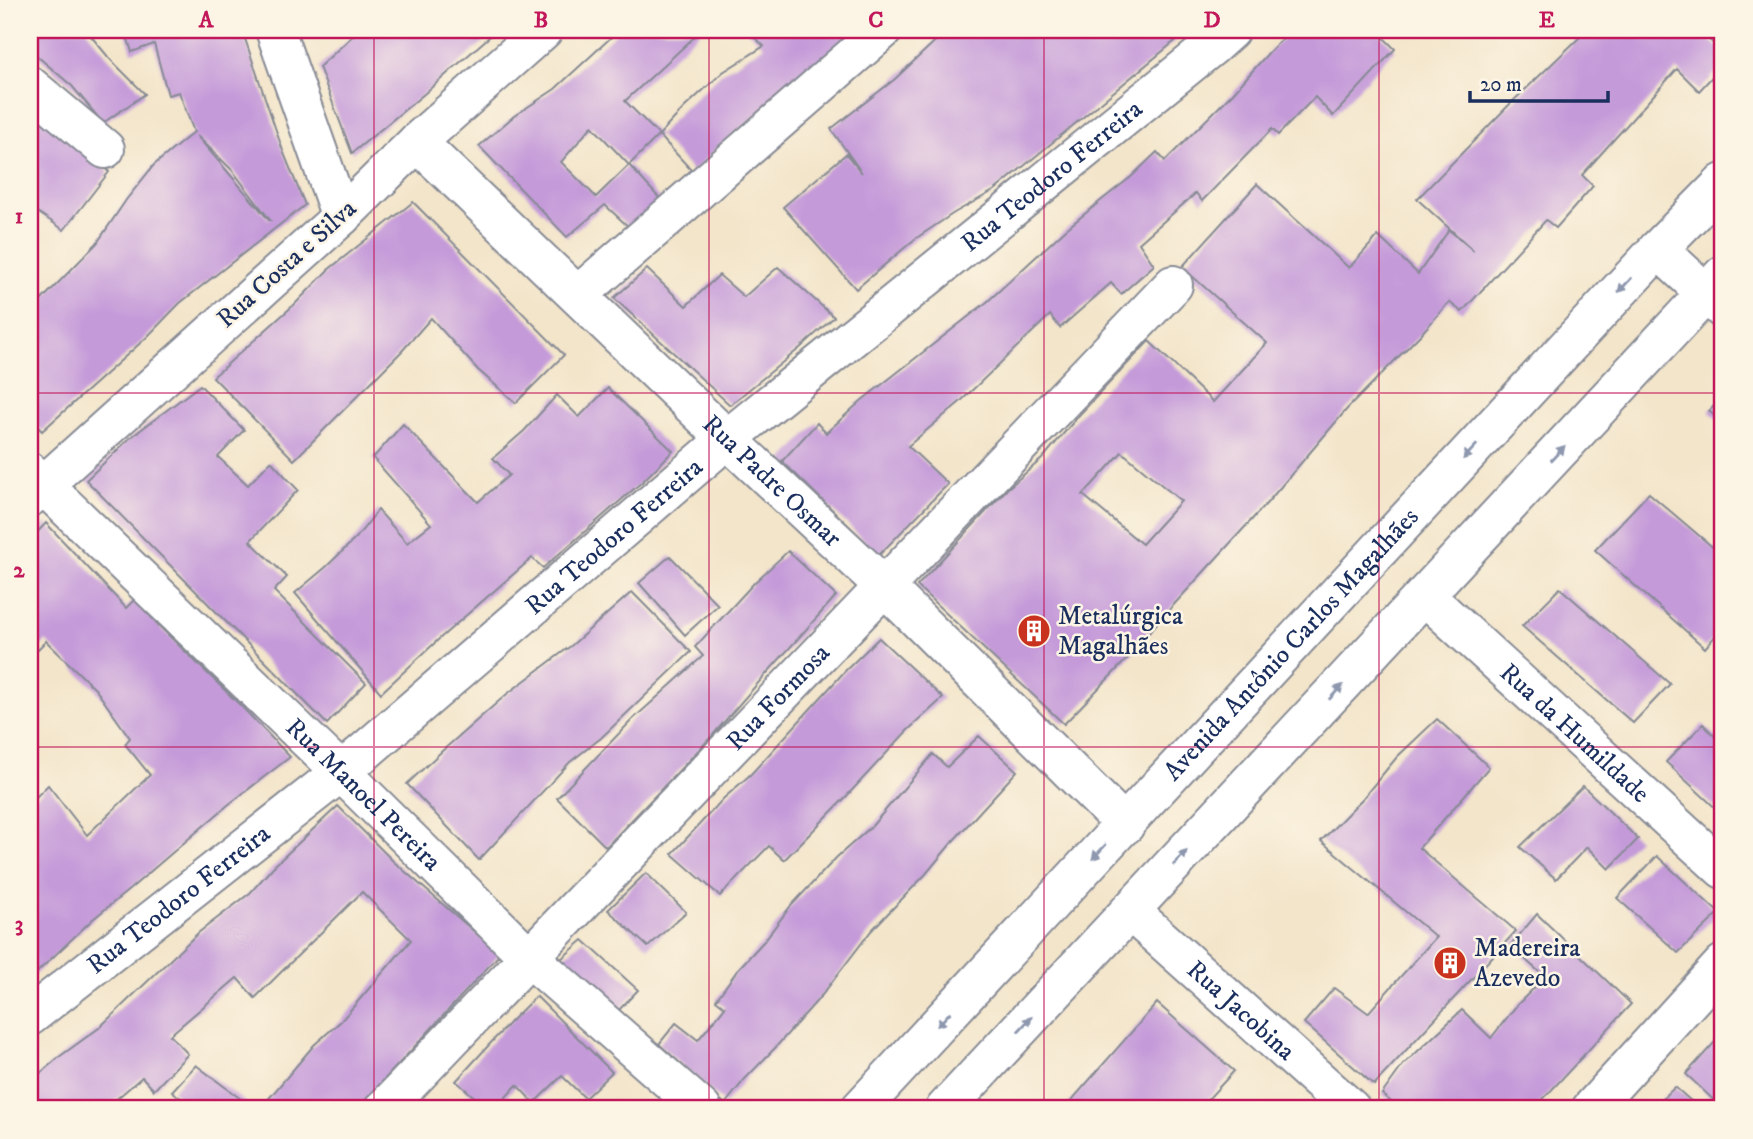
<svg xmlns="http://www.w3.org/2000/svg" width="1753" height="1139" font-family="'IM FELL DW Pica',serif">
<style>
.building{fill:#c49ad9;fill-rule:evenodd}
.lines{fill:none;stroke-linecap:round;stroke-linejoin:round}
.street-casing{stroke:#878a94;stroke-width:42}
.secondary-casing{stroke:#878a94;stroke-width:42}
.primary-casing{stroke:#878a94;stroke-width:42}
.street{stroke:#fff;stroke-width:38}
.secondary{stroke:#fff;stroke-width:38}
.primary{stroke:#fff;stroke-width:38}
.oneway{fill:#8d97ae}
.grid{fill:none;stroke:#c2185b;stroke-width:2;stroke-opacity:0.55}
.labels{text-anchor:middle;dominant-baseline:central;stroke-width:5;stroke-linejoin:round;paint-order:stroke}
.street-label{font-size:26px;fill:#1b2f5e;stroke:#fcf5e5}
.poi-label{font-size:26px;fill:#1b2f5e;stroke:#fcf5e5;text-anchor:start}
.neatline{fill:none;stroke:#c2185b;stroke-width:2.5}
.grid-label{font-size:23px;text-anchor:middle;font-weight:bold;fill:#c2185b}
</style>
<rect width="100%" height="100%" fill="#fcf5e5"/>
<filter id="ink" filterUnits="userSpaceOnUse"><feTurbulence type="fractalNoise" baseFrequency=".0143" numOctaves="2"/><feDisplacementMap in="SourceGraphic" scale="14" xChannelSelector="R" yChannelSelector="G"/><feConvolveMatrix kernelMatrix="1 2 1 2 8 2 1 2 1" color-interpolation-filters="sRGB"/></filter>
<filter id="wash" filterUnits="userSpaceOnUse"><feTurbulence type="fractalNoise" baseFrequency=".00686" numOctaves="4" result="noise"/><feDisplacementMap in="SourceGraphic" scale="28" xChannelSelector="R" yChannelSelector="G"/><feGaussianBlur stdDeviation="1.57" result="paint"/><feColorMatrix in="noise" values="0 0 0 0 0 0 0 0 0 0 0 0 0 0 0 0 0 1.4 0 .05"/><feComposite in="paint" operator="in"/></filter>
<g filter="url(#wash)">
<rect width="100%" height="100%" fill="#f3e5ca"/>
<g id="blocks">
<!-- building -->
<g class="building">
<path d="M30 30H86L109 58 145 94 103 123 72 86 30 50Z"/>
<path d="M125 30H242L283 151 305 205 180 303 147 337 42 431 30 419V312L97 243 126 200 154 165 194 132 179 92 168 95 154 44 132 52ZM197 136 232 170 270 220H269Z"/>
<path d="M359 30H497L424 94 352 153 319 67Z"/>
<path d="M619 30H702L625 101 659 135 684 108 723 72 764 46 746 30H861L718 147 693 172 659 135 629 165 661 200 631 229 605 205 567 237 479 146 514 116 555 89ZM592 126 629 165 596 197 561 162Z"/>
<path d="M947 30H1176L1181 36 995 190 954 213 915 239 856 289 783 207 846 154 862 173 831 129 895 79Z"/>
<path d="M1292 30H1376L1395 49 1333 116 1315 97 1278 135 1272 129 1202 201 1196 193 1139 243 1154 265 1121 294 1111 283 1060 328 1050 315 960 402 908 446 948 484 879 555 782 461 817 423 826 433 861 401 987 302 1065 230 1103 199 1131 177 1157 152 1165 161 1233 93 1270 51Z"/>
<path d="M1575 30H1698L1723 52V65L1699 91 1677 69 1582 175 1593 186 1556 228 1546 220 1462 312 1449 302 1421 334 1347 409 1267 503 1157 623 1130 656 1064 724 917 586 1008 488 1043 458 1080 414 1149 341 1213 402 1267 343 1182 267 1257 184 1349 268 1378 236 1418 274 1449 230 1474 251 1417 199 1509 105 1582 35ZM1122 452 1181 501 1142 544 1083 495Z"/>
<path d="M30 105 109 172 64 230 30 207Z"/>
<path d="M413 202 564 355 516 403 478 370 431 318 402 351 294 460 213 377 296 303 328 270Z"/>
<path d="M778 267 834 317 800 348 730 405 614 298 647 269 686 306 719 275 744 297Z"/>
<path d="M200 385 244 430 218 457 248 485 271 461 298 490 250 541 287 577 274 591 366 683 327 724 86 480 130 438Z"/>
<path d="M608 388 673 451 643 481 543 568 532 558 439 639 381 693 295 593 326 567 356 538 378 510 407 543 431 524 373 458 403 424 478 502 509 475 493 458 524 431 557 395 579 417Z"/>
<path d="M1723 397V424L1709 411Z"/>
<path d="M1649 493 1723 556V627L1705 648 1595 550Z"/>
<path d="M46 523 126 608 135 599 161 628 239 704 290 757 228 805 130 889 93 919 30 979V803L48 785 87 835 150 775 125 744 130 738 96 690 46 641 30 657V540Z"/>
<path d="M788 551 836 596 743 700 712 736 606 847 557 798 632 720 703 656 695 647 754 583Z"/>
<path d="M670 556 718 605 685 635 639 583Z"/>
<path d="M1560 588 1670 684 1633 723 1522 626Z"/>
<path d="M632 592 691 652 601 738 570 762 479 860 407 784 442 751 507 694 572 645Z"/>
<path d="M879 638 943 698 907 731 842 801 784 860 769 846 720 896 672 854 723 799 751 774 845 671Z"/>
<path d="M1437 719 1489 767 1419 848 1516 931 1374 1085 1304 1023 1334 988 1368 1013 1436 937 1321 841 1363 798 1397 757Z"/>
<path d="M1703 724 1723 745V815L1666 762Z"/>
<path d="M979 736 1017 771 954 840 925 875 871 931 822 995 775 1048 745 1079 725 1104 659 1044 676 1023 698 1040 725 1007 716 1000 739 968 764 941 790 907 837 857 872 826 933 754 947 767Z"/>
<path d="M1583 786 1638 839 1609 869 1587 847 1556 879 1520 847Z"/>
<path d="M338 806 393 861 500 954 357 1109H260L314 1045 341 1021 411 940 362 892 255 998 237 978 170 1035 188 1054 154 1090 142 1077 105 1109H30V1082L59 1057 99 1028 198 933 250 893 273 867Z"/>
<path d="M1657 856 1719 913 1678 953 1617 898Z"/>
<path d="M646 873 686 912 648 947 608 910Z"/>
<path d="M1537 914 1631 1004 1534 1109H1399L1382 1094 1403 1065 1462 1010 1491 1038 1517 1005 1545 977 1510 946Z"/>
<path d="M583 940 638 990 617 1012 561 959Z"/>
<path d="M536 996 612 1072 585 1098 562 1076 534 1103 517 1085 495 1109H488L456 1081 510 1022Z"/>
<path d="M1157 1003 1234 1071 1199 1109H1064Z"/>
<path d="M1723 1033V1109L1686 1074Z"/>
<path d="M196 1065 254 1109H194L172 1091Z"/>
<path d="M1675 1087 1700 1109H1652Z"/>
<path d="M646 1101 654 1109H638Z"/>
</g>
</g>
</g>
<g filter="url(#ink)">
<use href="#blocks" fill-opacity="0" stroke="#878a94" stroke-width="2"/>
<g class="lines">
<defs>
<g id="street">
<path d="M30 86 105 149"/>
<path d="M417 142 543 30"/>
<path d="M1658 249 1723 309"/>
<path d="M578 295 883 30"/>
<path id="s1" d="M30 472 341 772 530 958 702 1109"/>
<path d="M30 497 341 217"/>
<path id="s2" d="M1425 596 1723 869"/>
<path id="s3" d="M1130 911 1351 1109"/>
<path id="s4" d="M30 1016 341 772 727 439 1211 47 1230 30"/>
<path id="s5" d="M384 1109 1173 285"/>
<path d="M1591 1109 1723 964"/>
</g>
<g id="secondary">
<path id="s6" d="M275 30 341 217 417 142 727 439 885 587 1125 825"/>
</g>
<g id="primary">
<path id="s7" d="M860 1109 1658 249 1723 183"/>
<path d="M945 1109 1723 275"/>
</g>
</defs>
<!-- street casing -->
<use href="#street" class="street-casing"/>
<!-- secondary casing -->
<use href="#secondary" class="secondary-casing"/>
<!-- primary casing -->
<use href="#primary" class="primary-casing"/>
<!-- street -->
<use href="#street" class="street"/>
<!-- secondary -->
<use href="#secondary" class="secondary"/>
<!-- primary -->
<use href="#primary" class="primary"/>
</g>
<!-- one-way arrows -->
<defs><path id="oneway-solid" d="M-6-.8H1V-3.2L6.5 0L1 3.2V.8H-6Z" transform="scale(1.75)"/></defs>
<g class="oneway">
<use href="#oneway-solid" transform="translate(1625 285) rotate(133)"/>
<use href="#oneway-solid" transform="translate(1470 452) rotate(133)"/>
<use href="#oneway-solid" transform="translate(1558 453) rotate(-47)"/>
<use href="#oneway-solid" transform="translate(1336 692) rotate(-47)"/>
<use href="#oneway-solid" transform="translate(1099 852) rotate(133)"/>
<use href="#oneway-solid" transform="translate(1180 858) rotate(-47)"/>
<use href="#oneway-solid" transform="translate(944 1019) rotate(133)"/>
<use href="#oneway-solid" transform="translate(1025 1024) rotate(-47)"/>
</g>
</g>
<!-- grid -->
<path class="grid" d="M374 30V1109M709 30V1109M1044 30V1109M1379 30V1109M30 393H1723M30 747H1723"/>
<!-- icons -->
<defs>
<symbol id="building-disc" viewBox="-11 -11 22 22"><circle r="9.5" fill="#c8321e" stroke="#fcf5e5"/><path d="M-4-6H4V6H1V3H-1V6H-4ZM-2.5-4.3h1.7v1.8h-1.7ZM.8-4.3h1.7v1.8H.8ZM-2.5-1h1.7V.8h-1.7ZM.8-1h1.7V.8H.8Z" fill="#fff"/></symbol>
</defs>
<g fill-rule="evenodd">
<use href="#building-disc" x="1015" y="612" width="38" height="38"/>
<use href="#building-disc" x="1431" y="944" width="38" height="38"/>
</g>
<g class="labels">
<!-- street labels -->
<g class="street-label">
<text stroke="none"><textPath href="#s4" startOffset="1323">Rua Teodoro Ferreira</textPath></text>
<text transform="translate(287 264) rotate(-42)">Rua Costa e Silva</text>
<text stroke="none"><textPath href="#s6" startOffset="796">Rua Padre Osmar</textPath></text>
<text stroke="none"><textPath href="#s4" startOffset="756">Rua Teodoro Ferreira</textPath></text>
<text stroke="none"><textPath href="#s7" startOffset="634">Avenida Antônio Carlos Magalhães</textPath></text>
<text stroke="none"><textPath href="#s5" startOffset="570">Rua Formosa</textPath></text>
<text stroke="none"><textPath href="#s2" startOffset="203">Rua da Humildade</textPath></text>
<text stroke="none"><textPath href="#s1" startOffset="464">Rua Manoel Pereira</textPath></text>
<text stroke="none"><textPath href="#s4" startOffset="189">Rua Teodoro Ferreira</textPath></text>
<text stroke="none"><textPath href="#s3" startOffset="149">Rua Jacobina</textPath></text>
</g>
<!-- poi labels -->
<g class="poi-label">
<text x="1058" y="616">Metalúrgica<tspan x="1058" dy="30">Magalhães</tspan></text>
<text x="1474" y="948">Madereira<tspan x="1474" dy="30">Azevedo</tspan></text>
</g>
</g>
<!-- margin -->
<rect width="1753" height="1139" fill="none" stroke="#fcf5e5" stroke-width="77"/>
<!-- scale -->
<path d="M1470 91v10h138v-10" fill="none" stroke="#1b2f5e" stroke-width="3.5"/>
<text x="1480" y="91" font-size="21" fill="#1b2f5e" stroke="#fcf5e5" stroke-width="5" paint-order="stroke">20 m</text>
<rect x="38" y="38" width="1676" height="1062" class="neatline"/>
<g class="grid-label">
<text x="206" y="27">A</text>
<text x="541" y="27">B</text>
<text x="876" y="27">C</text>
<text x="1212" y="27">D</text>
<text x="1547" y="27">E</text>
<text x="19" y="223">1</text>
<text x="19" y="577">2</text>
<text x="19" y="931">3</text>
</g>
</svg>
